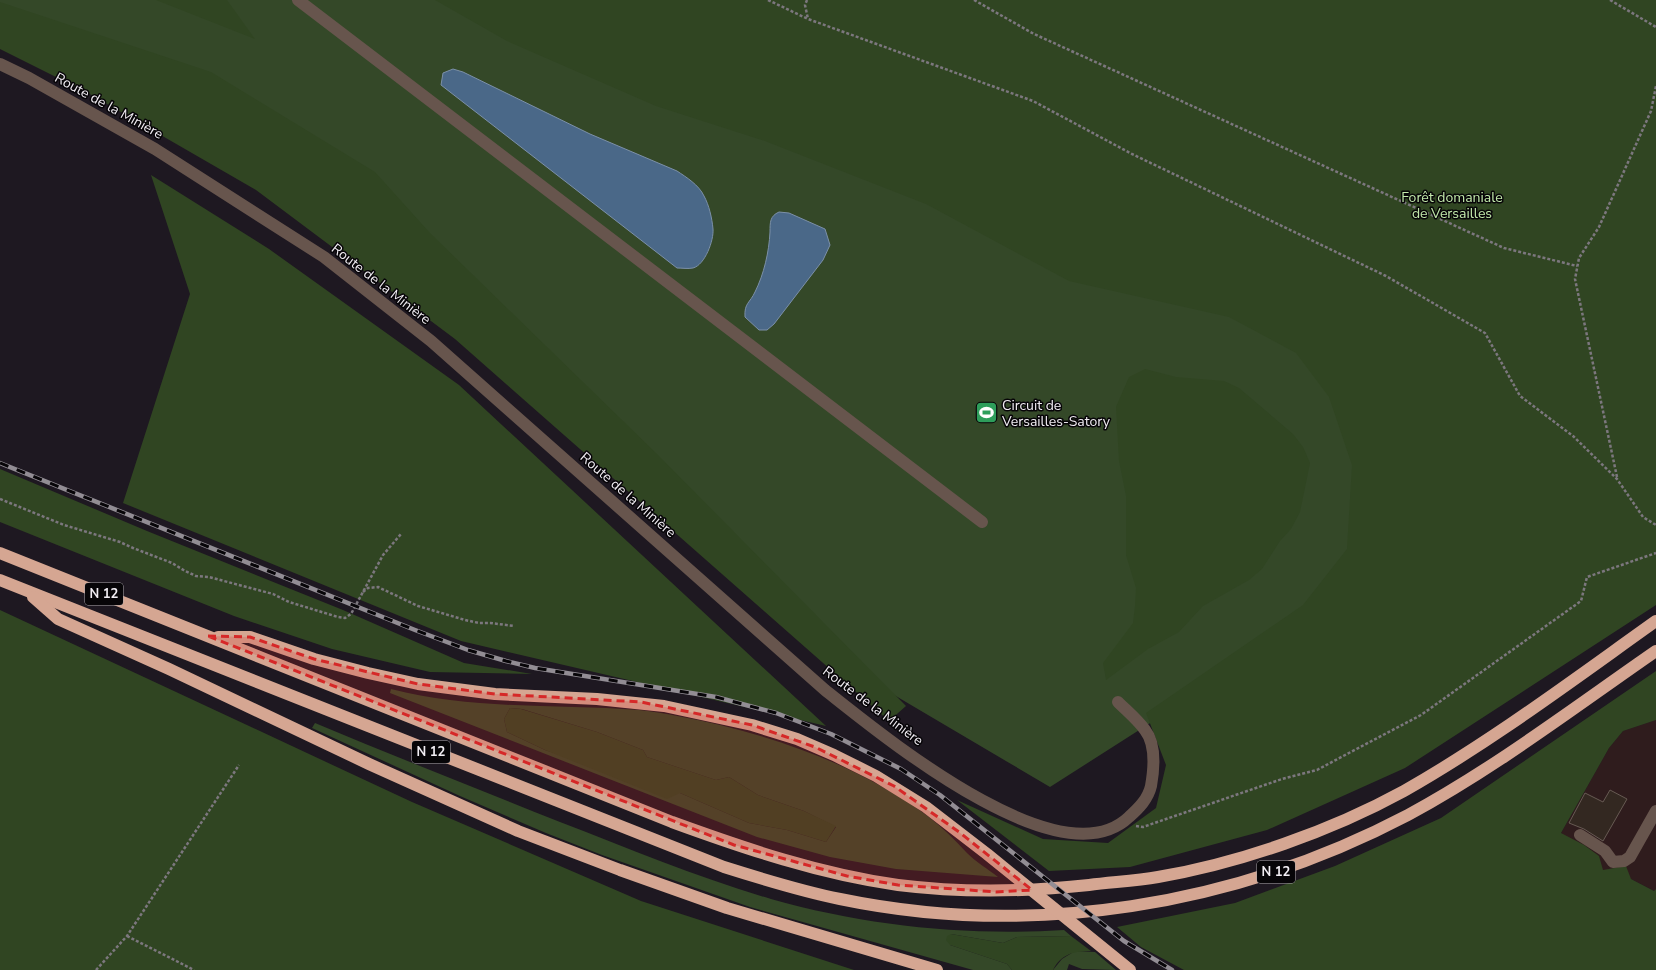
<svg xmlns="http://www.w3.org/2000/svg" width="1656" height="970" font-family="'Nunito Sans',sans-serif">
<style>
.industrial{fill:#2f1c1d}
.green{fill:#344828;fill-rule:evenodd}
.forest{fill:#304522}
.water{fill:#4a6888;stroke:#7c90a8}
.building{fill:#332821;stroke:#675a53}
.lines{fill:none;stroke-linecap:round;stroke-linejoin:round}
.path{stroke:#7c777e;stroke-width:2.5;stroke-dasharray:3 2;stroke-linecap:butt}
.minor{stroke:#67554d;stroke-width:12}
.highway{stroke:#d5a692;stroke-width:12}
.rail-casing{stroke:#928d94;stroke-width:4.5}
.rail{stroke:#070508;stroke-width:3;stroke-dasharray:9;stroke-linecap:butt}
.marked{fill:#d62828;fill-opacity:0.2;stroke:#d62828;stroke-width:3;stroke-dasharray:8 5;stroke-linejoin:round}
.labels{text-anchor:middle;dominant-baseline:central;stroke-width:3;stroke-linejoin:round;paint-order:stroke}
.shield{fill:#070508;stroke:#aba7ac;stroke-width:1}
.shield-label{font-size:13px;font-weight:bold;fill:#f1edf3}
.street-label{font-size:14px;fill:#f1edf3;stroke:#070508}
.park-label{font-size:14px;fill:#c1e8aa;stroke:#070508}
.poi-label{font-size:14px;fill:#f1edf3;stroke:#070508;text-anchor:start}
</style>
<rect width="100%" height="100%" fill="#1e1821"/>
<!-- industrial -->
<path class="industrial" d="M1656 720V889L1654 891 1631 879 1603 870 1561 833 1609 748 1623 731Z"/>
<!-- green -->
<g class="green">
<path d="M0 0H566L1280 332 1509 494 1050 787 828 656 293 131 0 13Z"/>
<path d="M391 689C472 710 556 704 639 710 666 713 694 719 720 725 794 743 867 771 929 817 943 828 955 840 967 853 976 862 988 869 998 877L896 869 830 857 757 837 390 693ZM510 708 522 709 597 732 643 750 647 757 716 780 729 777 758 795 804 811 836 827 826 842 787 830 749 823 680 793 545 750 507 732 504 719Z"/>
<path d="M315 723C396 757 478 789 560 822 630 849 699 878 771 899 866 926 966 936 1064 930L1071 936 1017 937 1003 943 951 934 950 945 1007 964 1012 970H973L750 907 602 855 546 833 460 796 312 728Z"/>
<path d="M1075 951 1095 952 1116 970 1082 969 1069 964 1067 970H1053L1062 959Z"/>
</g>
<!-- forest -->
<g class="forest">
<path d="M156 0H227L255 39Z"/>
<path d="M435 0H1656V605L1405 768 1267 830 1130 867 1049 871 957 800 1043 839 1108 843 1156 808 1166 765 1146 713 1303 605 1347 549 1352 465 1329 397 1296 353 1229 317 1069 281 926 204 765 141 656 106 507 41Z"/>
<path d="M0 2 211 72 375 172 430 233 658 455 906 706 889 721 455 339 256 190 88 93 0 49Z"/>
<path d="M151 175 269 249 459 385 826 726 461 641 123 503 190 294Z"/>
<path d="M1145 369 1176 377 1224 381 1239 388 1293 434 1303 447 1310 463 1300 512 1291 529 1280 541 1262 569 1249 580 1203 606 1179 632 1148 649 1106 680 1103 663 1133 623 1135 606 1136 588 1126 555V496L1119 461 1116 407 1129 377Z"/>
<path d="M0 469 147 531 343 610 464 663 532 674 430 672 332 649 234 616 0 522Z"/>
<path d="M0 610 412 802 641 901 854 970H0Z"/>
<path d="M1656 671V720L1623 731 1609 748 1561 833 1584 845 1599 856 1603 870 1626 866 1631 879 1654 891 1656 889V970H1184L1141 947 1117 927 1235 903 1335 866 1441 818Z"/>
<path d="M510 708 521 709 597 732 643 750 647 757 716 780 729 777 758 795 804 811 836 826 826 842 787 830 749 823 680 793 667 799 545 750 507 732 504 719Z"/>
<path d="M951 934 1003 943 1017 937 1071 936 1091 951C1074 951 1061 954 1053 970H1012L1007 964 950 945 946 940 947 936Z"/>
</g>
<!-- water -->
<g class="water">
<path d="M453 69 463 72 590 134 677 171C686 177 699 185 704 196 709 205 712 218 713 229 714 240 705 265 693 268 688 269 682 268 677 268L441 85 443 73Z"/>
<path d="M779 212 789 213 825 229 830 245 823 260 774 324 767 330H759L745 317C744 303 750 303 755 292 764 274 769 252 770 232 770 222 770 216 779 212Z"/>
</g>
<!-- building -->
<path class="building" d="M1610 790 1627 799 1603 841 1584 829 1569 823 1585 793 1603 802Z"/>
<g class="lines">
<!-- path -->
<g class="path">
<path d="M768 0 808 19 1033 101 1132 154 1386 276 1485 333 1520 396 1573 436 1617 479 1643 517 1656 525"/>
<path d="M807 0 805 5 808 19"/>
<path d="M974 0 1034 34 1504 248 1577 266"/>
<path d="M1610 0 1656 27"/>
<path d="M1617 477 1575 279 1579 258 1599 227 1651 111 1656 86"/>
<path d="M0 499 64 525 120 542 133 548 172 563 185 571 196 576 209 577 273 594 289 602 338 617 345 618 351 614 383 555 401 534"/>
<path d="M363 592 368 588 378 587 418 606 465 620 479 623H490L514 626"/>
<path d="M1136 826 1143 827 1282 779 1317 770 1347 754 1421 715 1581 601 1587 577 1656 553"/>
<path d="M127 936 194 970"/>
<path d="M96 970 127 936 239 765"/>
</g>
<!-- minor -->
<g class="minor">
<path d="M298 0 982 522"/>
<path d="M0 64 29 78 155 149 324 257 431 341 825 690C881 734 1060 883 1129 817 1139 808 1148 799 1151 786 1154 769 1156 744 1145 730 1138 720 1127 711 1118 702"/>
<path d="M1580 835 1605 851 1613 862 1624 861 1630 857 1656 811"/>
</g>
<!-- highway -->
<g class="highway">
<path d="M0 553 672 822C746 849 820 874 898 885 962 893 1025 892 1089 885 1112 882 1135 881 1158 877 1240 863 1331 831 1404 791 1492 741 1573 680 1656 621"/>
<path d="M0 580 724 867C762 879 801 891 840 899 1033 939 1235 906 1408 815 1495 768 1575 707 1656 651"/>
<path d="M33 597 58 619 169 669 369 764 518 831 620 870 727 908 937 970"/>
<path d="M218 637H250L314 659 368 673 418 684 495 694 597 699 664 706 752 725 797 739 834 755 876 776 926 807 987 854 1130 970"/>
</g>
<defs>
<path id="rail" d="M0 463 415 630 468 650 506 661 535 668 716 697 776 713 831 734 901 769 940 795 1124 941 1172 970"/>
</defs>
<!-- rail casing -->
<use href="#rail" class="rail-casing"/>
<!-- rail -->
<use href="#rail" class="rail"/>
</g>
<!-- marked area -->
<path class="marked" d="M208 636 250 637 314 659 418 684 495 694 641 702 752 725 815 747 894 786 959 832 1032 890 996 892 898 885 847 876 734 845Z"/>
<!-- icons -->
<defs>
<symbol id="stadium-square" viewBox="-11 -11 22 22"><rect x="-9" y="-9" width="18" height="18" rx="4" fill="#2e9e5b" stroke="#070508"/><path d="M0-5a6.5 5 0 1 0 0 10a6.5 5 0 1 0 0-10ZM-3.5-1.8h7v3.6h-7Z" fill="#fff"/></symbol>
</defs>
<g fill-rule="evenodd">
<use href="#stadium-square" x="974" y="400" width="25" height="25"/>
</g>
<g class="labels">
<!-- shield labels -->
<g class="shield">
<rect x="85" y="583" width="38" height="22" rx="3"/>
<rect x="412" y="741" width="38" height="22" rx="3"/>
<rect x="1257" y="861" width="38" height="22" rx="3"/>
</g>
<g class="shield-label">
<text x="104" y="594">N 12</text>
<text x="431" y="752">N 12</text>
<text x="1276" y="872">N 12</text>
</g>
<!-- street labels -->
<g class="street-label">
<text transform="translate(109 106) rotate(29)">Route de la Minière</text>
<text transform="translate(381 284) rotate(38)">Route de la Minière</text>
<text transform="translate(628 495) rotate(41)">Route de la Minière</text>
<text transform="translate(873 706) rotate(37)">Route de la Minière</text>
</g>
<!-- park labels -->
<g class="park-label">
<text x="1452" y="197">Forêt domaniale<tspan x="1452" dy="16">de Versailles</tspan></text>
</g>
<!-- poi labels -->
<g class="poi-label">
<text x="1002" y="405">Circuit de<tspan x="1002" dy="16">Versailles-Satory</tspan></text>
</g>
</g>
</svg>
